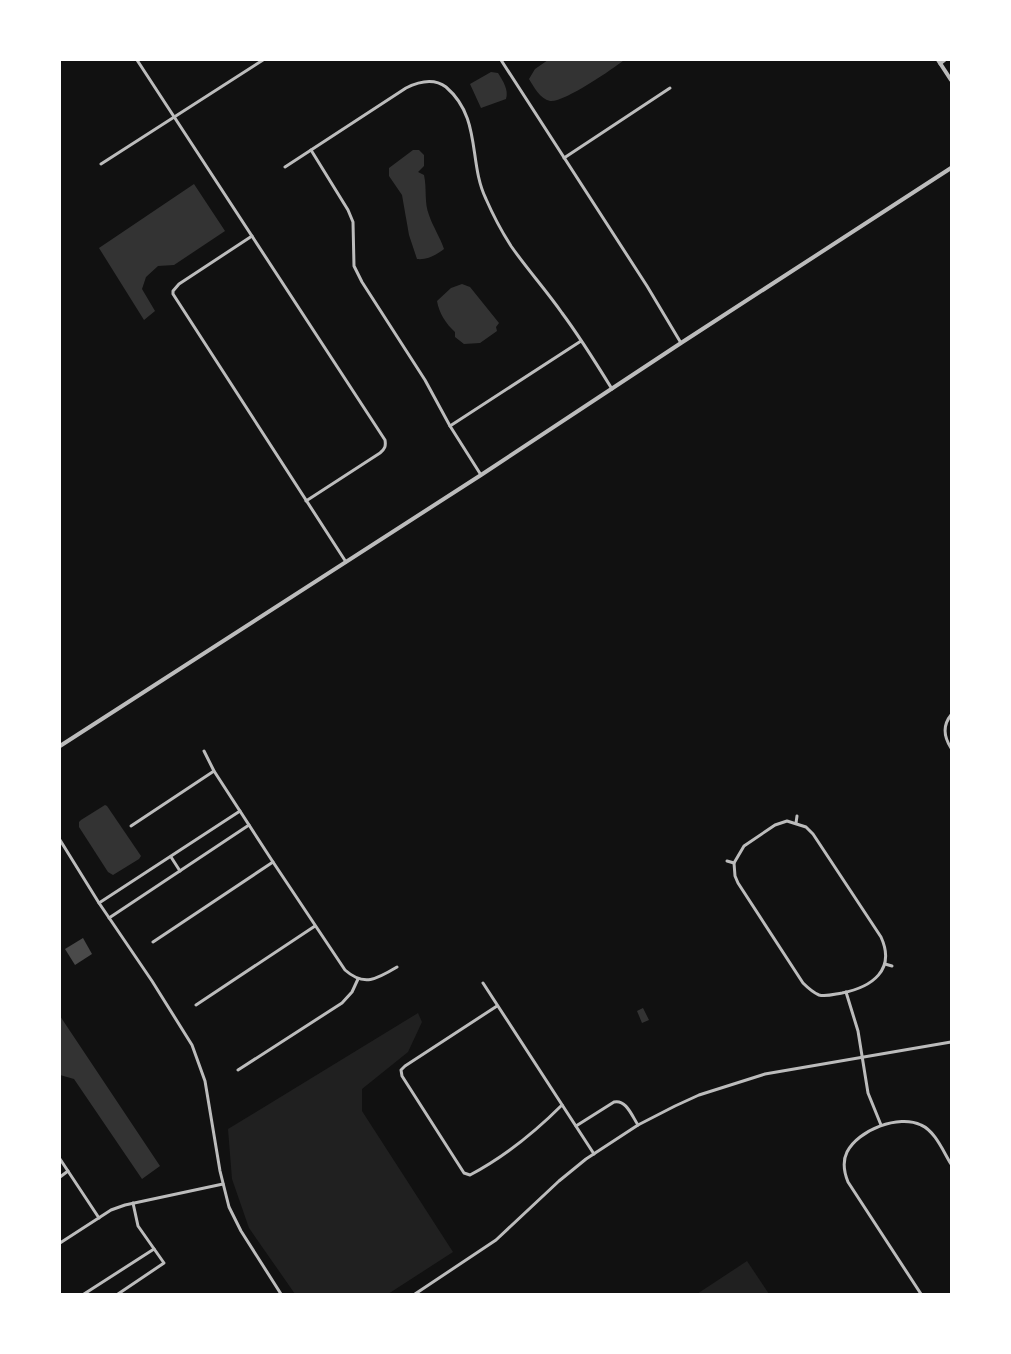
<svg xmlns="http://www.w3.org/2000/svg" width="1011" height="1354" font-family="'Source Sans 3',sans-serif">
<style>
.green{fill:#202020}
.water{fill:#333}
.building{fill:#4a4a4a}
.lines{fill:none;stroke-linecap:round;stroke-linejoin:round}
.minor{stroke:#bcbcbc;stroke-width:3}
.tertiary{stroke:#bcbcbc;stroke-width:4}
</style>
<rect width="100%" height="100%" fill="#111"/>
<!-- green -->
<g class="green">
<path d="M418 1013 422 1022 408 1052 362 1089V1111L453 1252 388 1294H295L249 1228 232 1179 228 1129Z"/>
<path d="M747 1261 769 1294H697Z"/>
</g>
<!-- water -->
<g class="water">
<path d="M548 60H624C613 69 563 103 550 101 540 99 534 87 529 79L535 69Z"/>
<path d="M491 72 498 73C503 81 509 90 506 99L481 108 470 84Z"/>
<path d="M413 150H419L424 155V166L418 172 424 175C427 188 424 203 429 215 433 227 440 237 444 249 436 255 428 260 417 259L409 235 402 195 389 176V168Z"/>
<path d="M194 184 225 231 174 265 158 266 146 277 142 289 155 311 144 320 99 248Z"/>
<path d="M462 284 470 287 499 323 496 327 497 331 480 343 464 344 455 337V332C446 324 439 313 437 301L451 288Z"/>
<path d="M105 805 107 806 141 856 139 859 113 875 108 872 79 827V822L81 820Z"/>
<path d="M643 1008 649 1020 642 1023 637 1011Z"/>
<path d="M60 1016 160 1166 142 1179 74 1079 60 1075Z"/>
</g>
<!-- building -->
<path class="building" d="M83 938 92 954 75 965 65 949Z"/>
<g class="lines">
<!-- minor -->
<g class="minor">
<path d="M137 60 385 440C386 446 385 449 380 453L306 501"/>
<path d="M501 60 647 286 681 343"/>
<path d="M940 64 945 60"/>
<path d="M311 150 348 210 353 222 354 266 362 282 425 380 450 426 481 475"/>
<path d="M564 158 670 88"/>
<path d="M101 164 263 60"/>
<path d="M285 167 406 88C418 82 434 78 446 87 482 118 468 162 486 199 493 215 502 232 511 246 527 269 546 290 562 313 580 337 596 363 612 389"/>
<path d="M252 236 179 284 173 291V294L346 562"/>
<path d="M450 426 581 341"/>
<path d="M951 715C942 726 944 737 951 748"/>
<path d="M204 751 214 771 273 862 345 970C364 987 377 979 397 967"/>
<path d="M787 821 806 827 813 834 881 937C896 970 872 987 842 993 835 994 826 997 819 995 812 992 808 988 803 983L738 883 735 876 734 863 744 846 775 825Z"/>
<path d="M796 823 797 816"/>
<path d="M131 826 214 771"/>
<path d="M60 840 99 903 152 981 192 1045 205 1081 220 1171 229 1207 241 1231 281 1294"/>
<path d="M171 857 180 871"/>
<path d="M727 861 734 863"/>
<path d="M99 903 240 811"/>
<path d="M109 918 249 825"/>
<path d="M153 942 273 862"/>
<path d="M885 964 892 966"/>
<path d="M483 983 594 1154"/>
<path d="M846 992 858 1031 868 1093 881 1125"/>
<path d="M196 1005 315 926"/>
<path d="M497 1006 405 1066 401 1070 402 1076 464 1173 470 1175C504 1157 535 1132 562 1105"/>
<path d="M238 1070 342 1003 352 992 358 979"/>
<path d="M576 1126 614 1102C626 1099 632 1116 638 1125"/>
<path d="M60 1159 99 1218"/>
<path d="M60 1177 68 1171"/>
<path d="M60 1243 111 1210 125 1205 223 1184"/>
<path d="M84 1294 154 1249"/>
<path d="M118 1294 164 1263 138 1226 133 1203"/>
<path d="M415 1294 496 1240 559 1181 586 1159 638 1125 675 1106 699 1095 765 1074 951 1042"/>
<path d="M921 1294 848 1182C844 1172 842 1162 847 1152 858 1130 899 1114 921 1125 935 1131 943 1151 951 1164"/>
</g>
<!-- tertiary -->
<g class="tertiary">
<path d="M938 60 951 80"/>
<path d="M60 746 481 475 681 343 951 168"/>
</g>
</g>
<!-- border -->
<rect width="1011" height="1354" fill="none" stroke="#ffffff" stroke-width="122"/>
</svg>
